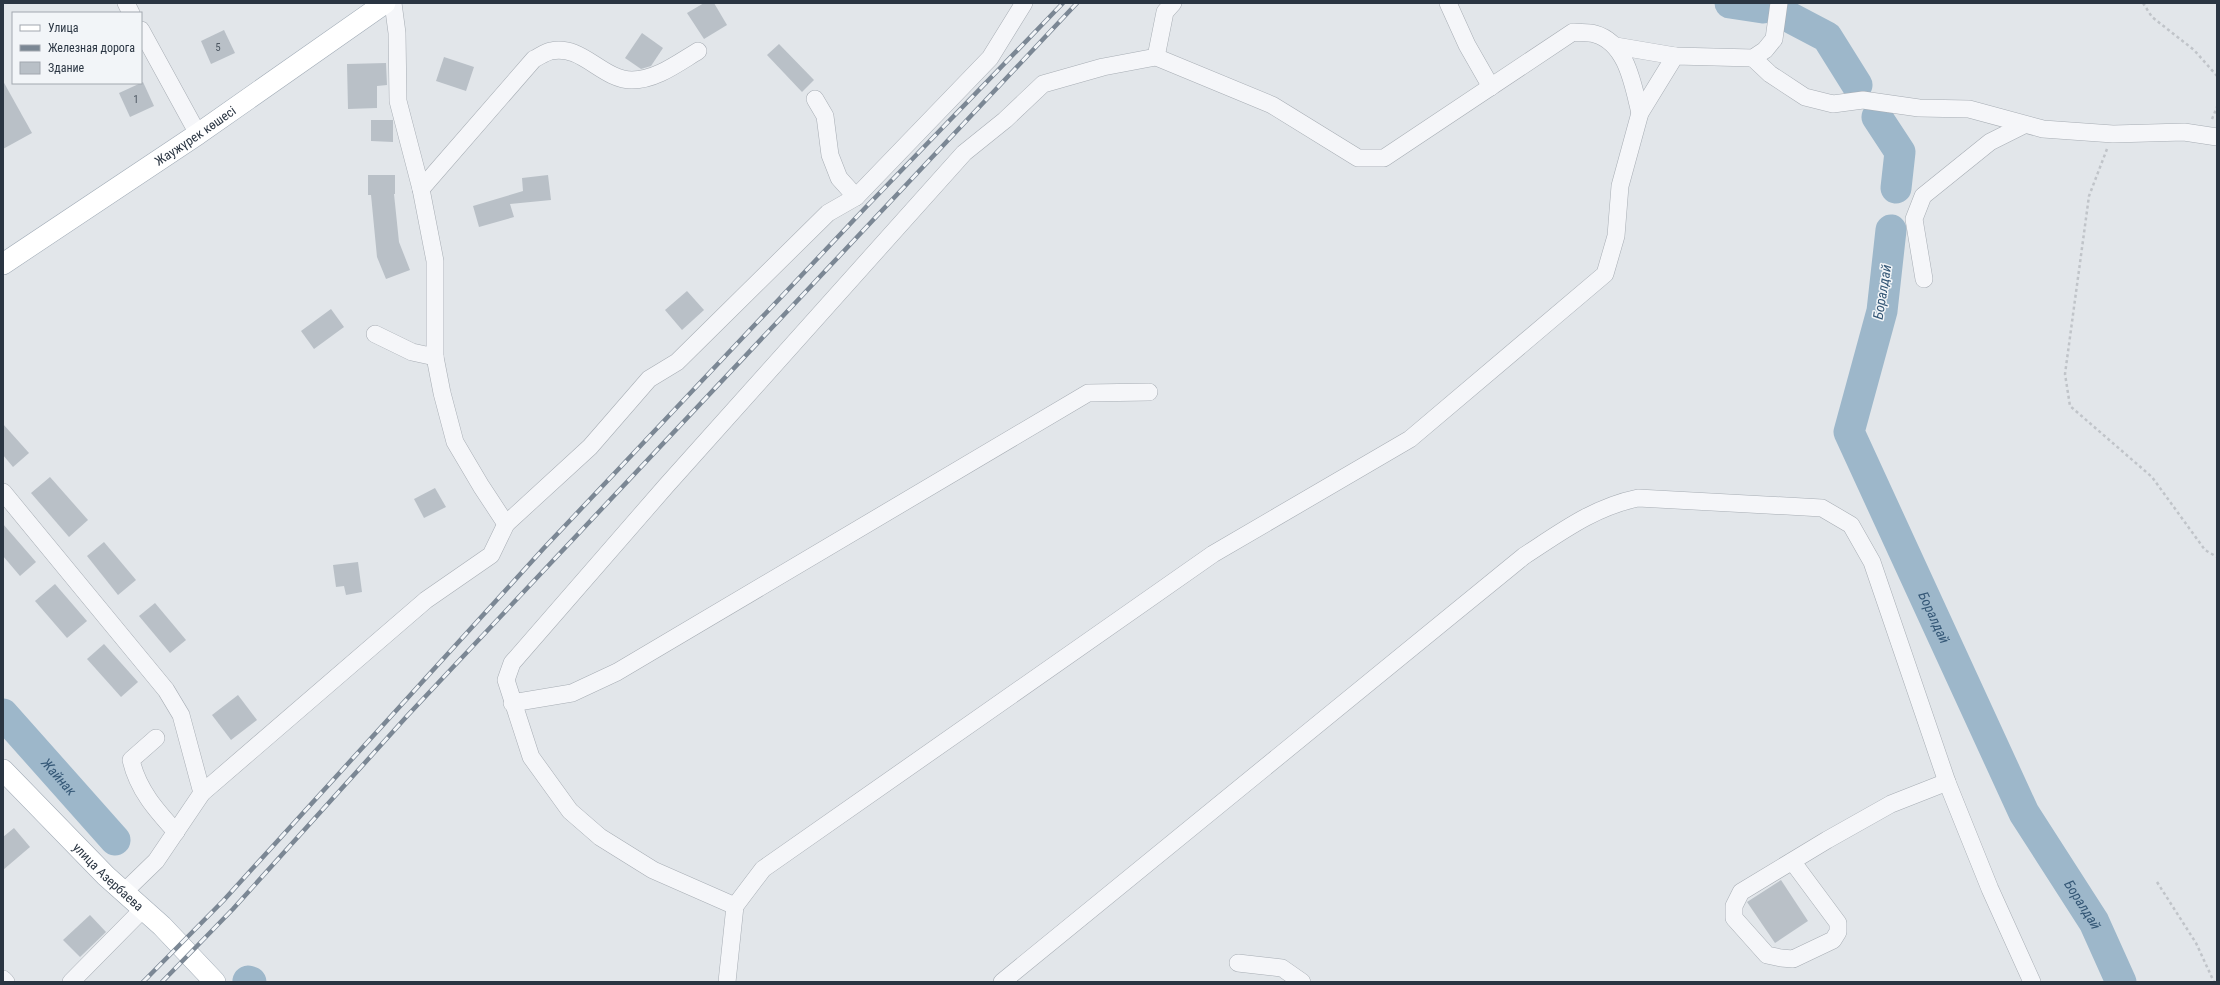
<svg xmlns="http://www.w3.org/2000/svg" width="2220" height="985" font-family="'Roboto Condensed',sans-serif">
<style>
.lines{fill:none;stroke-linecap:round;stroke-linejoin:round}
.river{stroke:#9db7ca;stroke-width:31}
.building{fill:#b9c0c7}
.minor-casing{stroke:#a7adb4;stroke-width:18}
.major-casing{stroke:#a1abb6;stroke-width:22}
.path{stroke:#c0c4c9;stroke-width:2.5;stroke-dasharray:3 3;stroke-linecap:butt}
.minor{stroke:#f5f6f9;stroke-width:17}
.major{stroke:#fff;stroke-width:21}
.rail-casing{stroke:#7b8794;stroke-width:4.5}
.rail{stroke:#f2f5f8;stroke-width:3;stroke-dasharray:9;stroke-linecap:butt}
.labels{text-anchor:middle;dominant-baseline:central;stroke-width:3;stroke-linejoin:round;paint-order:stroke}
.number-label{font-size:11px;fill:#4e5863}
.street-label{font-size:13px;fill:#2a3542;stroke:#f2f5f8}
.water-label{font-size:14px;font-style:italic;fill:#345776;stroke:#f2f5f8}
</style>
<rect width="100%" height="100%" fill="#e2e6ea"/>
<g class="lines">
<!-- river -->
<g class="river">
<path d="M1730 3 1763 8"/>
<path d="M1789 17 1827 37 1857 85"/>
<path d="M1877 117 1900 152 1896 188"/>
<path id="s1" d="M1891 230 1882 311 1849 432 2024 813 2094 922 2121 982"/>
<path id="s2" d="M3 714 115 840"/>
<path d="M248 981 251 982"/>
</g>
</g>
<!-- building -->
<g class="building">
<path d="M704 3H714L727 25 704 39 687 13Z"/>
<path d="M224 30 235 53 211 64 201 41Z"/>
<path d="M642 33 663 48 651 66 641 69 625 58Z"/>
<path d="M779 44 814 80 802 92 767 55Z"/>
<path d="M444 57 474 67 466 91 436 81Z"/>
<path d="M386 63 387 85 377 86V108L348 109 347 64Z"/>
<path d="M3 81 32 133 3 149Z"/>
<path d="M143 82 154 106 130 117 119 93Z"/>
<path d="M371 120H393V142L371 141Z"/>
<path d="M368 175H395V194H394L399 242 410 270 386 279 377 257 371 195H368Z"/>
<path d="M548 175 551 200 510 204 514 217 479 227 473 206 523 191 522 178Z"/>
<path d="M687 291 704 310 682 330 665 310Z"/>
<path d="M331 309 344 327 314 349 301 331Z"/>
<path d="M3 424 29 453 13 467 3 455Z"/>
<path d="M50 477 88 520 69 537 31 493Z"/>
<path d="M435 488 446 507 424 518 414 499Z"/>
<path d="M3 524 36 562 20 576 3 556Z"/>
<path d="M104 542 136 580 118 595 87 556Z"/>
<path d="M358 562 362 592 346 595 344 586 336 587 333 565Z"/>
<path d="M55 584 87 621 67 638 35 601Z"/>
<path d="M155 603 186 640 170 653 139 616Z"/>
<path d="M104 644 138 682 121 697 87 659Z"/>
<path d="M238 695 257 720 231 740 212 715Z"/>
<path d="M14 828 30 847 3 870V837Z"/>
<path d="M1781 880 1808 921 1775 943 1747 902Z"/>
<path d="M90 915 106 932 80 957 63 940Z"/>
</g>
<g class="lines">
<defs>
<g id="minor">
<path d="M126 3 131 13"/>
<path d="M393 3 397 33 398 101 421 189 435 261V357L442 393 455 442 481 486 506 524"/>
<path d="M1448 3 1467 45 1491 87"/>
<path d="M141 30 198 134"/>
<path d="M1616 46 1675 56"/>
<path d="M1156 57 1165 12 1173 3"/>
<path d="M1753 58 1770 74 1805 97 1833 104 1863 100 1919 108 1969 109 2043 129 2113 134 2184 132 2217 137"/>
<path d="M815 99 825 116 830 155 839 178 856 197"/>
<path d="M421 189 534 59C539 57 545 52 551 51 582 44 602 80 632 80 656 80 678 63 698 51"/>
<path d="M1924 279 1914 219 1923 196 1990 142 2024 125"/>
<path d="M375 334 412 352 435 357"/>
<path d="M3 492 166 690 181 715 202 793"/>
<path d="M512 703 572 693 617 672 1088 393 1149 392"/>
<path d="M156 738 131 760C138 790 156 810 176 832"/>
<path d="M1792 861 1838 923V932L1833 940 1793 959 1781 958 1767 955 1734 918V906L1741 892 1827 840 1891 804 1947 782"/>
<path d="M124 892 156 861 202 793 426 600 491 555 506 524 590 447 649 379 677 362 828 213 856 197 990 58 1024 3"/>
<path d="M735 906 653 870 600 837 570 811 531 757 506 680 512 663 666 486 964 153 1005 120 1043 84 1103 67 1156 57 1272 105 1358 158H1384L1573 32C1580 33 1588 32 1595 34 1627 43 1633 85 1640 113"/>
<path d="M1238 963 1282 968 1302 982"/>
<path d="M3 979 6 982"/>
<path d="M71 982 143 909"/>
<path d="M727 982 735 906 763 869 1213 554 1410 439 1605 274 1616 236 1620 186 1640 113 1675 56 1753 58 1765 50 1774 39 1779 3"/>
<path d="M1002 982 1524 556C1561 532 1594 507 1638 498L1822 508 1851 525 1872 562 1947 782 1990 889 2032 982"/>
</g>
<g id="major">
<path id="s3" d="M3 264 198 134 385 3"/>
<path id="s4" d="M3 770 106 876 162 926 215 982"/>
</g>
</defs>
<!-- minor casing -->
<use href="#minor" class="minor-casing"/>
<!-- major casing -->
<use href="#major" class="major-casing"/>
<!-- path -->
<g class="path">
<path d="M2143 3 2152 17 2194 50 2217 76"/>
<path d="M2212 119 2217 107"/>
<path d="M2107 149 2089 196 2065 374 2070 406 2152 477 2205 550 2217 557"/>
<path d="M2157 882 2196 943 2214 982"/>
</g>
<!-- minor -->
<use href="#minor" class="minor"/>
<!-- major -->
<use href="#major" class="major"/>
<defs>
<g id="rail">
<path d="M143 982 223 901 544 548 867 206 1063 3"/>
<path d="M162 982 233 909 408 715 1077 3"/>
</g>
</defs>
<!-- rail casing -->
<use href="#rail" class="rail-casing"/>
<!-- rail -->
<use href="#rail" class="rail"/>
</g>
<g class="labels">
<!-- number labels -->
<g class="number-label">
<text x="218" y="47">5</text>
<text x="136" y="99">1</text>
</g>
<!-- street labels -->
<g class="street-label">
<text stroke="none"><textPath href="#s3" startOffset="231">Жаужүрек көшесі</textPath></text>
<text stroke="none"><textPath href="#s4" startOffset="150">улица Азербаева</textPath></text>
</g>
<!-- water labels -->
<g class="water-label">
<text transform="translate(1882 292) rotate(-81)">Боралдай</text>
<text stroke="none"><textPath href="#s1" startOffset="411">Боралдай</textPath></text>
<text stroke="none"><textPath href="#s2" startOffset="84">Жайнак</textPath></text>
<text stroke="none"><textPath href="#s1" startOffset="735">Боралдай</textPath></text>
</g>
</g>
<!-- border -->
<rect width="2220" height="985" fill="none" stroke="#2a3542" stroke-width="8"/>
<!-- legend -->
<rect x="12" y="12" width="130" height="72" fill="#f2f5f8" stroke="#a2a8af"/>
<rect x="20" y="25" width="20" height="6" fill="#ffffff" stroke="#a2a8af"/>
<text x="48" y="32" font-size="12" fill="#2a3542">Улица</text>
<rect x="20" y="45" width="20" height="6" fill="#7b8794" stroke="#a2a8af"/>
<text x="48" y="52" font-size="12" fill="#2a3542">Железная дорога</text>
<rect x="20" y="62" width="20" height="12" fill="#b9c0c7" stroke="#a2a8af"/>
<text x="48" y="72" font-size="12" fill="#2a3542">Здание</text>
</svg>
